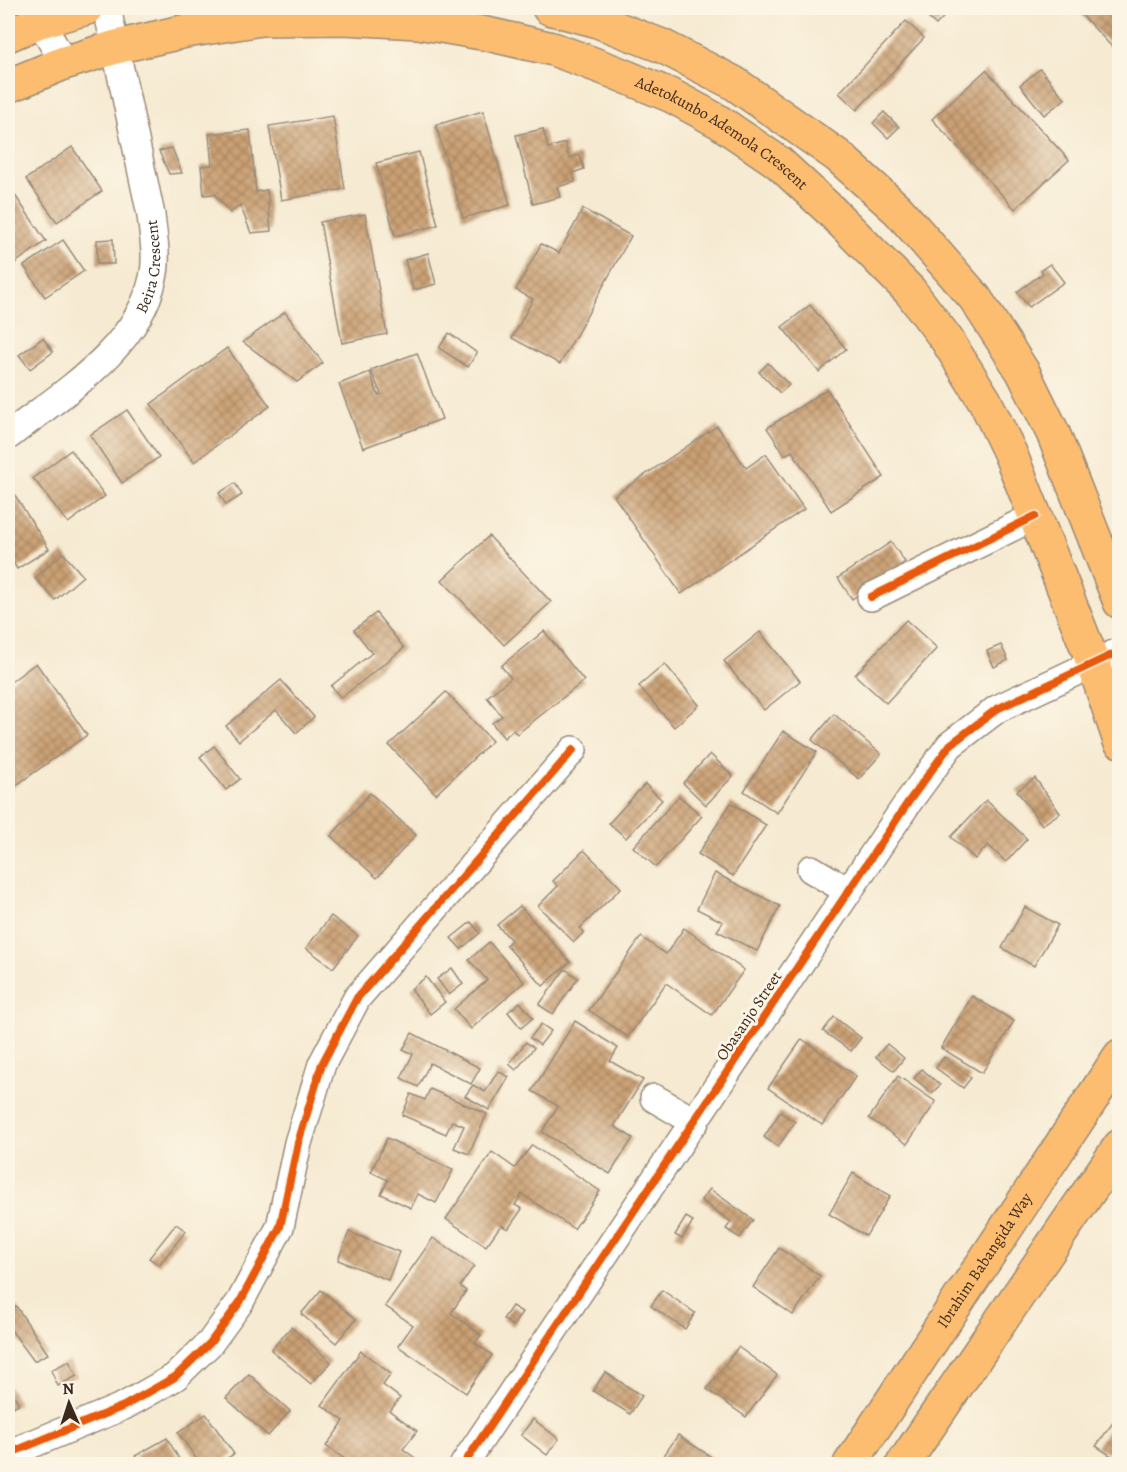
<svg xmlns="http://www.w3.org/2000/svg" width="1127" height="1472" font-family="Alegreya,serif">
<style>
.building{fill:url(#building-cross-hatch)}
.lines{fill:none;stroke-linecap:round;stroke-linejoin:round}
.minor-casing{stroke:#988a78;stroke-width:30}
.major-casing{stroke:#988a78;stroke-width:36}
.minor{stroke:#fff;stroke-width:27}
.major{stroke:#fcbd6f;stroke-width:33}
.cycleway-casing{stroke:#fcf5e5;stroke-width:11}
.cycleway{stroke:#e8590c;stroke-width:8}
.labels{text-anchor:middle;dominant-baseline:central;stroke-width:6;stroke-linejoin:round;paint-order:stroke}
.street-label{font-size:16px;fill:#3b2a1e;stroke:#fcf5e5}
</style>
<defs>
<pattern id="building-cross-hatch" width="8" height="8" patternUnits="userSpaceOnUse" patternTransform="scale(1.5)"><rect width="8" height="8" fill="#cba175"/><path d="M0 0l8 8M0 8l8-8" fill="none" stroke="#a6835f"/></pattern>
</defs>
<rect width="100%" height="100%" fill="#fcf5e5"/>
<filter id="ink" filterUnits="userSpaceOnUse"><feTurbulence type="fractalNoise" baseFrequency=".0167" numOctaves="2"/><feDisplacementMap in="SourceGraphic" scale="12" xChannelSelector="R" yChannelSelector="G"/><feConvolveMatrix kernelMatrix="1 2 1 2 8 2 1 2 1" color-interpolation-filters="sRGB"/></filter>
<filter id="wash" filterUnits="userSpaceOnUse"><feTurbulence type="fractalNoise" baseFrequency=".008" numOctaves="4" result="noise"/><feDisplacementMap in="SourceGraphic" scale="24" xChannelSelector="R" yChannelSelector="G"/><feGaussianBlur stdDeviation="1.35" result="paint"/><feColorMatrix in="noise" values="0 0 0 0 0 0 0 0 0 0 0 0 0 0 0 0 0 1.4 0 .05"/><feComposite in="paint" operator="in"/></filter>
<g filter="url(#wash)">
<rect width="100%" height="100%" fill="#f6ead2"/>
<g id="blocks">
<!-- building -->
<g class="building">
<path d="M917 8H952L936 25Z"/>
<path d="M1075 8H1120V46L1115 50Z"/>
<path d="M906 21 924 38 857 110 839 93Z"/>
<path d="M1040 69 1065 99 1044 115 1020 85Z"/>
<path d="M986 70 1069 160 1015 209 932 119Z"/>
<path d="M483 111 510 205 463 218 436 125Z"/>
<path d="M884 112 899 127 888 138 873 123Z"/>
<path d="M333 116 345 189 281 200 269 126Z"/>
<path d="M543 129 548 148 565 143 569 158 580 155 584 169 573 173 575 182 557 187 560 197 533 204 516 135Z"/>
<path d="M250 130 256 192 267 190 271 231 251 233 240 205 230 213 214 194 204 195 201 166 212 165 209 134Z"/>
<path d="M72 147 102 191 57 222 26 179Z"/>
<path d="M172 148 182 173 169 174 159 151Z"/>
<path d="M419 152 438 225 395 236 376 163Z"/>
<path d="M8 185 46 241 8 268Z"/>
<path d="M583 209 631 236 560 364 512 338 533 299 516 290 541 244 559 253Z"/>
<path d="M365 214 387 334 342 343 320 222Z"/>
<path d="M113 239 114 264H97V240Z"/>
<path d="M63 240 84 271 45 297 24 266Z"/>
<path d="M428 253 436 284 413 290 405 260Z"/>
<path d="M1050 264 1064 282 1029 307 1017 292 1043 273 1041 270Z"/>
<path d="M810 305 846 349 819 372 782 327Z"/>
<path d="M285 312 323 363 297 382 243 342Z"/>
<path d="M449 333 477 353 468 367 439 348Z"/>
<path d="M43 338 53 352 30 369 19 355Z"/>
<path d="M227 348 270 406 194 462 151 404Z"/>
<path d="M417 353 442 419 363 448 339 384 370 372 378 395 381 394 371 370Z"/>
<path d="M768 363 789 385 780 393 759 372Z"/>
<path d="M8 367 13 376 8 380Z"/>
<path d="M827 389 884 477 831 511 792 451 785 455 767 428Z"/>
<path d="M127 410 159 457 122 483 90 435Z"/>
<path d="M717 426 746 468 766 454 804 509 681 594 614 496Z"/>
<path d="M71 450 105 496 68 523 33 478Z"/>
<path d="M235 483 242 495 226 505 219 493Z"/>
<path d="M9 486 49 549 17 569 8 554V487Z"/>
<path d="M489 536 551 602 504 645 442 580Z"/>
<path d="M891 542 905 562 852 599 838 578Z"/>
<path d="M63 553 83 576 55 600 35 578Z"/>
<path d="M376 613 404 648 341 698 331 686 372 653 354 630Z"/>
<path d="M906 620 937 648 886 703 855 675Z"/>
<path d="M544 631 584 681 517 734 513 730 504 738 492 723 502 716 487 697 511 678 501 666Z"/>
<path d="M760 632 800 681 764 710 724 661Z"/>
<path d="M1001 645 1008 660 994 667 987 651Z"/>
<path d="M36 663 87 735 8 791V684Z"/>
<path d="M665 664 699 705 674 727 639 686Z"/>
<path d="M281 680 314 717 296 733 276 710 239 741 226 726Z"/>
<path d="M446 692 492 741 436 794 389 745Z"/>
<path d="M834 714 881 754 859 779 812 740Z"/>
<path d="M783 731 817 752 777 813 744 791Z"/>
<path d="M214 746 240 779 226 790 200 757Z"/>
<path d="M710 754 733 776 706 805 683 783Z"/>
<path d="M1035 778 1060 813 1042 825 1017 791Z"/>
<path d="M645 784 662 800 626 838 609 823Z"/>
<path d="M370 793 416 835 377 878 331 836Z"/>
<path d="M679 796 702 816 656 867 633 847Z"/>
<path d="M986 800 1027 839 1006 862 988 845 975 859 951 837Z"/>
<path d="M731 803 766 825 733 876 698 854Z"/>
<path d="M584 850 621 888 580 928 584 932 574 942 538 906 558 886 553 881Z"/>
<path d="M715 873 780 906 757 951 717 931 723 922 697 909Z"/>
<path d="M520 906 570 962 543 986 506 945 511 940 497 925Z"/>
<path d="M1025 907 1058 925 1034 966 1002 948Z"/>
<path d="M331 916 358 936 333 968 306 948Z"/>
<path d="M471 922 480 933 461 949 451 938Z"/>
<path d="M684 928 744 970 712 1015 666 983 628 1037 589 1010 641 937 666 954Z"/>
<path d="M489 942 524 982 471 1029 454 1009 487 980 469 960Z"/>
<path d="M452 968 463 984 449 995 437 979Z"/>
<path d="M565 969 578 978 553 1014 539 1005Z"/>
<path d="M426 977 445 1002 430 1014 411 989Z"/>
<path d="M972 996 1014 1021 982 1073 941 1048Z"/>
<path d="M520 1002 533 1018 521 1028 508 1012Z"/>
<path d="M834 1017 861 1038 851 1051 823 1031Z"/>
<path d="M575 1021 618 1048 610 1061 643 1080 614 1126 633 1138 610 1174 542 1132 558 1106 532 1091Z"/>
<path d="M541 1024 551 1031 540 1045 530 1038Z"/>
<path d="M412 1033 480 1068 471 1084 430 1063 418 1087 401 1078 413 1054 403 1050Z"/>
<path d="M802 1039 856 1076 822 1125 768 1088Z"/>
<path d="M526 1042 534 1048 516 1070 509 1064Z"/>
<path d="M887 1044 904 1058 894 1071 876 1057Z"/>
<path d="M944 1057 971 1078 963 1088 936 1068Z"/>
<path d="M922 1069 940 1085 932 1093 914 1078Z"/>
<path d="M498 1071 509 1077 489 1110 465 1096 473 1085 485 1092Z"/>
<path d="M898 1076 936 1102 907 1144 869 1118Z"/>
<path d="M430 1089 487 1114 469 1154 454 1148 464 1126 452 1121 446 1134 402 1115 411 1094 425 1100Z"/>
<path d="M780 1112 795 1122 778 1147 764 1137Z"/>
<path d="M387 1138 453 1170 436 1203 418 1194 411 1208 381 1194 388 1180 371 1172Z"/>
<path d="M532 1145 600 1191 574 1229 522 1194 515 1205 522 1209 508 1229 501 1225 486 1246 446 1219 492 1152 515 1168Z"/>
<path d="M853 1173 890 1196 866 1236 829 1214Z"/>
<path d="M710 1189 753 1220 740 1238 726 1229 731 1222 701 1200Z"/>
<path d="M686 1217 693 1221 682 1239 675 1235Z"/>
<path d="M176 1224 186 1231 159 1265 149 1258Z"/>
<path d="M349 1232 399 1252 388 1280 338 1260Z"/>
<path d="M433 1238 474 1266 460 1286 466 1291 451 1313 481 1335 475 1343 492 1355 466 1393 398 1346 413 1325 385 1306Z"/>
<path d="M779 1248 820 1276 793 1315 753 1287Z"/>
<path d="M321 1290 356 1319 336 1343 301 1314Z"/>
<path d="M662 1290 695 1313 685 1329 651 1306Z"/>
<path d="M16 1306 48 1354 34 1361 8 1326V1311Z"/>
<path d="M512 1306 522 1312 513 1326 503 1319Z"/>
<path d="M291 1327 331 1362 311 1384 271 1350Z"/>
<path d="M738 1347 777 1375 746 1417 707 1389Z"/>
<path d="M361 1351 391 1374 383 1385 400 1398 390 1411 417 1431 403 1449 418 1460 414 1464H352L326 1446 344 1421 322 1405Z"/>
<path d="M69 1361 77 1376 58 1386 51 1370Z"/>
<path d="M605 1372 642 1396 630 1414 593 1391Z"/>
<path d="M249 1374 290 1411 268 1436 226 1398Z"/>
<path d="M9 1386 19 1404 8 1409V1387Z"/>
<path d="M1120 1413V1464H1108L1113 1457 1096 1446Z"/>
<path d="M206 1414 234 1454 218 1464H200L178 1433Z"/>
<path d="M533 1419 559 1439 547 1455 521 1435Z"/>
<path d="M678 1435 722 1464H658Z"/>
<path d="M167 1438 182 1464H140L135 1456Z"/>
</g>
</g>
</g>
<g filter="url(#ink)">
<use href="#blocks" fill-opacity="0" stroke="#988a78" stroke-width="1.5"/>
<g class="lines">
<defs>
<g id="minor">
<path d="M34 8 40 21 64 63"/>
<path id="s1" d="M8 436C61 394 138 349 153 278 158 258 153 235 151 215L107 8"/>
<path d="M871 597 1035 516"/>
<path d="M811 869 848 891"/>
<path d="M654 1098 695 1122"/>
<path d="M8 1454 124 1406 175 1377 210 1343 240 1302 280 1227 298 1143 322 1064 357 998 573 750"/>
<path d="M464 1464 909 801 950 745 997 709 1120 651"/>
</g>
<g id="major">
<path d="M549 8 595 20 662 46 734 83 838 156 898 210 975 298 1023 372 1053 433 1120 602"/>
<path d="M8 35 40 21 87 8"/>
<path id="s2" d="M8 86 64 63 116 47 186 31 261 19 343 18 418 22 487 34 553 49 612 71 672 96 718 121 778 162 830 210 910 291 947 340 985 401 1010 453 1093 662 1120 741"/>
<path id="s3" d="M850 1464 1120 1056"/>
<path d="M903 1464 1120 1146"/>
</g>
</defs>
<!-- minor casing -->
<use href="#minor" class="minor-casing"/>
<!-- major casing -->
<use href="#major" class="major-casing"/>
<!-- minor -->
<use href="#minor" class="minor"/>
<!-- major -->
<use href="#major" class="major"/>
<defs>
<g id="cycleway">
<path d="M871 597 1035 516"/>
<path d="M8 1454 124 1406 175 1377 210 1343 240 1302 280 1227 298 1143 322 1064 357 998 573 750"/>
<path d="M464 1464 909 801 950 745 997 709 1120 651"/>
</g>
</defs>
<!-- cycleway casing -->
<use href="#cycleway" class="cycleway-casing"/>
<!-- cycleway -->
<use href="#cycleway" class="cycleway"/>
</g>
</g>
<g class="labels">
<!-- street labels -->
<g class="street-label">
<text stroke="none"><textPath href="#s2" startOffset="747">Adetokunbo Ademola Crescent</textPath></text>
<text stroke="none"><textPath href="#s1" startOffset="230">Beira Crescent</textPath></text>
<text transform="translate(749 1016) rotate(-56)">Obasanjo Street</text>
<text stroke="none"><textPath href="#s3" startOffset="244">Ibrahim Babangida Way</textPath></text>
</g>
</g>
<!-- margin -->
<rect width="1127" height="1472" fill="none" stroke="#fcf5e5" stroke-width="30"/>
<!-- north arrow -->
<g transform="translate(69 1403) rotate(357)" stroke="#fcf5e5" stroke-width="4.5" paint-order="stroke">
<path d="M0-4.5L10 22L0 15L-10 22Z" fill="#3b2a1e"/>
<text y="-9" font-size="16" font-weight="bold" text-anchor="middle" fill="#3b2a1e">N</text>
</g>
</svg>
